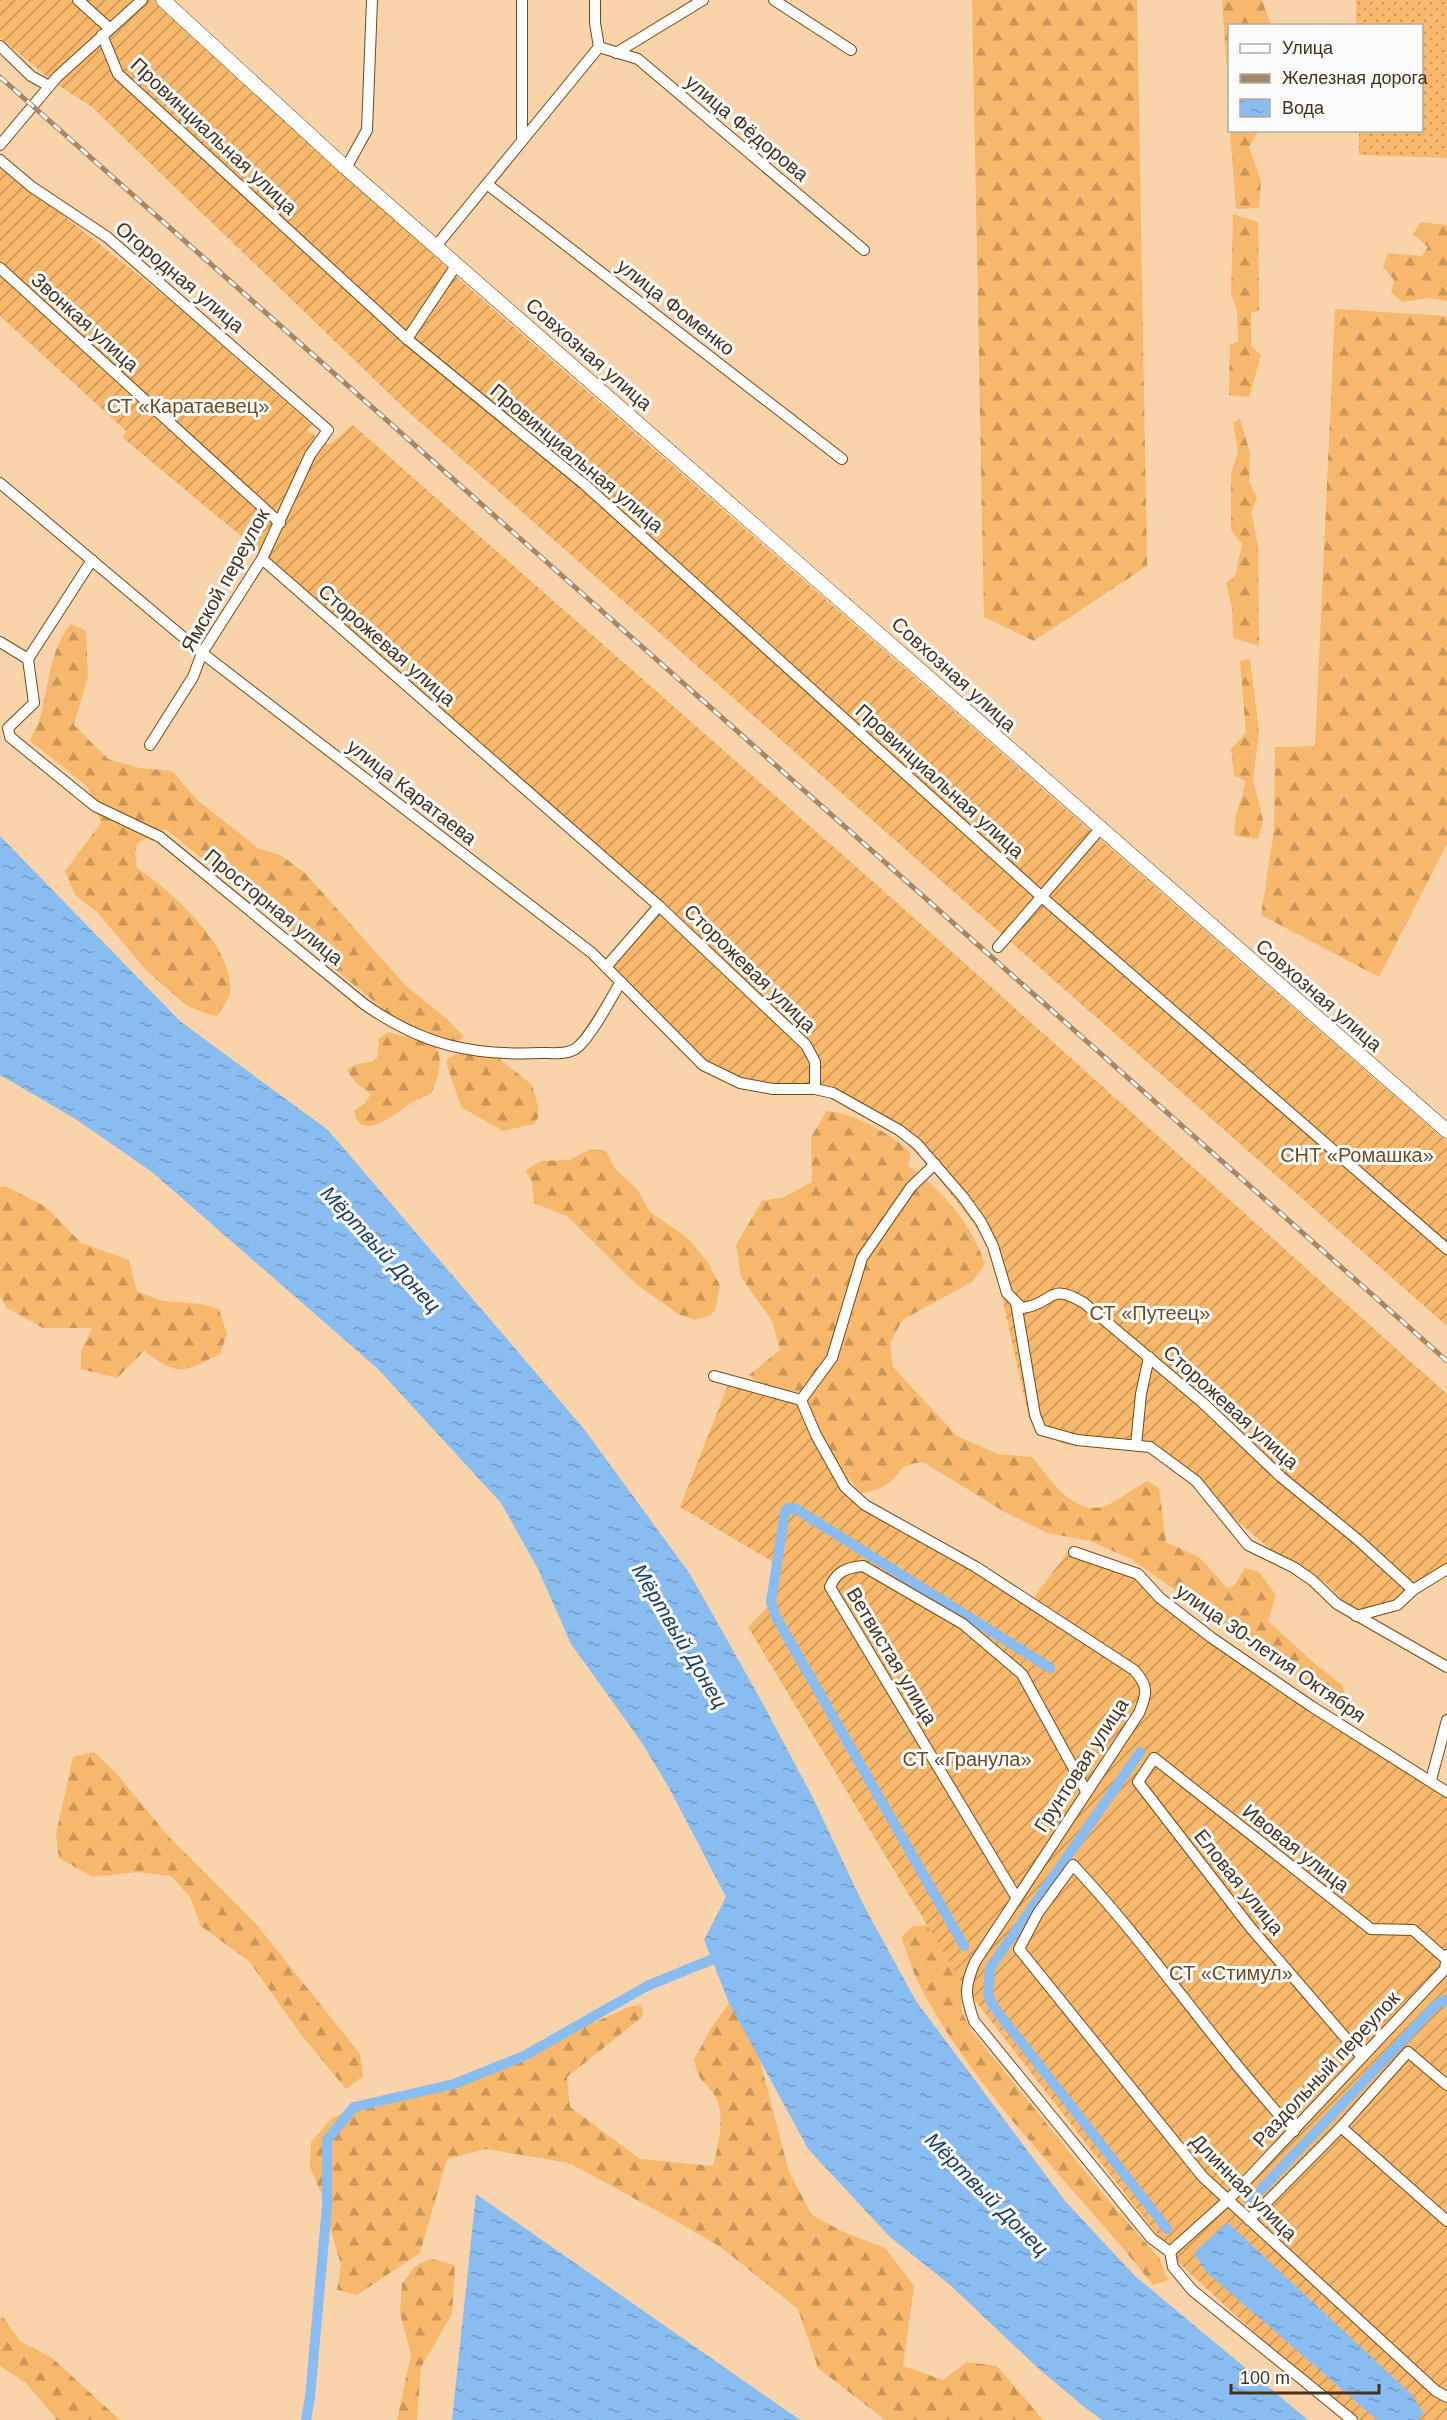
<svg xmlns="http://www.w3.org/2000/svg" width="1447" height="2420" font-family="Arial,sans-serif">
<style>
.grass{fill:url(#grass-dots)}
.forest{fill:url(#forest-firs)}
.garden{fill:url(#garden-furrows)}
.water{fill:url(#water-ripples)}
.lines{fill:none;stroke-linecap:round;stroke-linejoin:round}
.canal{stroke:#89bdf2;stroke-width:10}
.minor-casing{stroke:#714a14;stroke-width:12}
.tertiary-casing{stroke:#714a14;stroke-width:15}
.minor{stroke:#fff;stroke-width:10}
.tertiary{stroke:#fff;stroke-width:14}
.rail-casing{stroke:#a38767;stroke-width:5}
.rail{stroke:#fcfcfc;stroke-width:3;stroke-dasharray:9;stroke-linecap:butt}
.labels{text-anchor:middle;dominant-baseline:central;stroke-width:6;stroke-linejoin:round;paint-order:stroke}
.street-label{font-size:20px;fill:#44321d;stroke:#fcfcfc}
.park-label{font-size:20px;fill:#6e4b20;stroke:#fcfcfc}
.water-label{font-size:21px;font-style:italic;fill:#163c5f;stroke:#fcfcfc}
</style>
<defs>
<pattern id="grass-dots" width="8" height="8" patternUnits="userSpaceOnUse" patternTransform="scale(1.5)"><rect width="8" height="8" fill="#f8b86b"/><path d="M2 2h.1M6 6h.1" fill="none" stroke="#ca9657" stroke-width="1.8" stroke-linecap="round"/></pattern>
<pattern id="forest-firs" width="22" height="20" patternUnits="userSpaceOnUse" patternTransform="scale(1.5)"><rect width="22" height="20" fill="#f8b86b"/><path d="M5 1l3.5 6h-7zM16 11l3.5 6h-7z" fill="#ca9657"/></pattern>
<pattern id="garden-furrows" width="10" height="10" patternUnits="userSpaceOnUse" patternTransform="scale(1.5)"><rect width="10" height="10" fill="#f8b86b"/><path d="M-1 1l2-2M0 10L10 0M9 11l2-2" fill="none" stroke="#ca9657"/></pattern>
<pattern id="water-ripples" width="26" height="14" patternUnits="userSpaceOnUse" patternTransform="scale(1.5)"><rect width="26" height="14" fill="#89bdf2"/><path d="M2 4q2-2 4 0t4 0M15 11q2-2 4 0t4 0" fill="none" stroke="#729ac3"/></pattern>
</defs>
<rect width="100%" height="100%" fill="#f9d4aa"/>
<!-- grass -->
<path class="grass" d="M1356 0H1447V158L1359 155V131L1422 130V26L1356 25Z"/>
<!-- forest -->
<g class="forest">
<path d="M972 0H1137L1147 566 1034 641 984 617Z"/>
<path d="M1222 0H1262L1271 25 1230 26 1229 69 1226 61Z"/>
<path d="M1230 131H1258L1249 147 1261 181 1259 208 1236 209Z"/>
<path d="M1233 214 1258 222 1259 310 1251 313V346L1261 355 1249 397 1229 395 1230 345 1238 341 1237 310 1231 294Z"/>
<path d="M1421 222 1447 225V301L1429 298 1403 302 1391 293 1394 280 1383 267 1388 253 1422 256 1428 247 1413 234Z"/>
<path d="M1335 309 1447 316V844L1379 977 1261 915 1274 830 1275 747 1315 746Z"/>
<path d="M1240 419 1250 453 1249 482 1257 498 1251 512 1258 546 1259 646 1233 638 1232 608 1226 583 1235 577 1242 544 1231 530V475L1238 451 1233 422Z"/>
<path d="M71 624 86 631 88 676 74 725 108 759 140 768 172 771 197 800 258 848 282 856 305 873 406 986 447 1019 464 1037 453 1045 394 1018 166 829 137 843 135 853 137 868C171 891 235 947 230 993 229 1000 220 1010 216 1017L187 1006 146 970 98 913 75 895 65 871 101 823 87 786 30 741C34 731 40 721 42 710 49 683 51 646 71 624Z"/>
<path d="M1250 659 1259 733 1253 779 1263 821 1258 839 1235 836C1232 813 1243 803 1245 781L1234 775 1231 749 1246 733 1240 661Z"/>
<path d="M388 1032 435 1045C445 1059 437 1080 431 1094 425 1097 418 1098 413 1102 399 1110 361 1146 354 1111L365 1103 371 1094 357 1084 347 1071C355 1060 368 1066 377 1058L379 1039Z"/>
<path d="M456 1054H487L500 1059 532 1085 538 1107V1118L534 1124 503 1131 461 1107 447 1065V1059Z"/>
<path d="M827 1111C851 1112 895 1135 911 1154L908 1166C943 1190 971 1223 985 1264L972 1282 902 1320 890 1344 893 1367 957 1436 998 1454 1032 1457C1049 1476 1070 1514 1102 1507 1112 1505 1136 1487 1147 1481L1159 1488 1166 1542 1199 1557 1227 1588 1234 1586 1245 1568 1259 1572 1276 1595 1268 1621 1314 1663 1342 1685 1346 1697 1322 1694 1131 1559 1090 1541 1047 1533 1003 1511 923 1462C895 1465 902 1475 884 1486 878 1490 867 1492 860 1494L815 1428 811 1408 799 1392 764 1387 749 1375 780 1350 772 1321 741 1277 736 1245 762 1201 784 1197 812 1182 811 1137Z"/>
<path d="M591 1149 606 1151 615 1169 637 1189 650 1212 689 1239 709 1264 720 1286 715 1310 710 1315 695 1320 678 1314 635 1283 567 1216 534 1203 532 1183 526 1170 541 1161 569 1160Z"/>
<path d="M5 1186 46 1207 81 1243 129 1260 137 1292 163 1301 201 1304 219 1309 227 1334 220 1354C183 1372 180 1378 144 1351L117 1378 81 1369V1351L92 1328H43L7 1308 0 1296V1187Z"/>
<path d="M94 1752 115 1772 168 1836 256 1924 360 2054 363 2076 346 2089 299 2032 250 1962 201 1926 190 1897 171 1876 137 1872 93 1877 59 1858 56 1834 73 1757Z"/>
<path d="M936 1925 960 1970 962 2012 971 2030 1108 2200 1159 2258 1168 2280 1153 2285C1077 2189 979 2098 921 1988 912 1973 908 1954 901 1937L913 1926Z"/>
<path d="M729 2003 759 2057 789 2172 812 2215 841 2231 885 2248 914 2286 903 2366 943 2380 967 2362 997 2366 1043 2420H885L818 2368 798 2309 722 2248 676 2221 569 2163 486 2149 447 2159 420 2253 357 2295 337 2290 341 2265 325 2210 327 2206 310 2168 311 2142 331 2119 354 2107 454 2084 629 2007 640 2005 643 2011 642 2017 567 2077 570 2107 640 2159 713 2166C718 2149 726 2112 715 2096 703 2078 700 2085 694 2060L710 2030Z"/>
<path d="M431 2259 455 2265 452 2314 421 2367 417 2420H397L411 2355 400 2313 402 2284 415 2266Z"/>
<path d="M3 2317 20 2341 52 2358 120 2420H57L27 2384 0 2366V2318Z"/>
</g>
<!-- garden -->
<g class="garden">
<path d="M0 0H161L470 289 1447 1142V1326L405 409 92 107 55 83 0 38Z"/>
<path d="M0 165 177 306 312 425 307 430 329 445 353 425 878 886 1447 1394V1574C1414 1599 1392 1605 1351 1610L1326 1583 1277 1555 1156 1451 1067 1445 1039 1433 1029 1418 994 1261 980 1232 926 1162 875 1114 831 1092 722 1079 605 970 659 905 280 578 265 569 268 564 265 556 123 438 126 431 0 316Z"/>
<path d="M729 1382 811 1408 815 1428 837 1457 857 1495 1032 1600 1071 1548 1134 1574 1269 1675 1447 1791V2420H1360L1327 2400 1179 2263 963 1985 748 1627 774 1600 780 1566 680 1507Z"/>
</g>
<!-- water -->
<g class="water">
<path d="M0 836 181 1022 328 1130 584 1429 690 1574 762 1702 813 1798 863 1904 916 2001 1065 2201 1135 2276 1308 2420H1102L1083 2406 1039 2369 949 2284 890 2237 808 2149 729 2003 704 1940 726 1897 668 1786 640 1740 571 1644 538 1569 501 1503 378 1369 152 1172 74 1118 0 1075Z"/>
<path d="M476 2194 800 2420H452Z"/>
<path d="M1227 2222 1412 2395 1424 2414 1418 2420H1377L1205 2271 1194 2253Z"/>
</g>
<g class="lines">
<!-- canal -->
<g class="canal">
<path d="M1140 1752 990 1968 988 1994 993 2006 1167 2229"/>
<path d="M964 1946 776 1617 771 1602 785 1511 788 1508 796 1509 1050 1668"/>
<path d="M1251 2200 1436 2005 1447 1999"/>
<path d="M306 2420 310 2397 327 2206V2140L354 2107 454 2084 524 2056 647 1986 723 1955"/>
</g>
<defs>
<g id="minor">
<path d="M78 0 109 28"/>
<path d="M522 0V141"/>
<path d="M595 0V23L599 47"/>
<path d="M774 0 851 50"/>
<path d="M102 35 118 74 407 339 584 484 1043 898 1447 1249"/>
<path d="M0 46 31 76 49 86"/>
<path d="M599 47 638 59 864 250"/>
<path d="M616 53 703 0"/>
<path d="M0 145 57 77 142 0"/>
<path d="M0 160 32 187 107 237 328 430 310 455 262 559 202 653 193 677 150 745"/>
<path d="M346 168 367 130 372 0"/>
<path d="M487 184 842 459"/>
<path d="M436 246 599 47"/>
<path d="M0 268 280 523"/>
<path d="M407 339 457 264"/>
<path d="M0 483 202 653 592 953 703 1065 740 1083 773 1089H815L833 1093 899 1130 917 1144 963 1197 981 1222 993 1246 1007 1293 1022 1308C1055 1304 1047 1281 1084 1303L1203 1403 1281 1477 1357 1539 1413 1590"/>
<path d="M262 559 659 906 806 1045 815 1062V1089"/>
<path d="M0 642 28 659 34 703 8 728 10 737 95 806 160 837 364 1004C422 1045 471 1056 542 1053 552 1053 569 1055 578 1047 594 1032 609 1001 621 982"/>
<path d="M28 659 92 560"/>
<path d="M998 947 1100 829"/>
<path d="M606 967 659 906"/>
<path d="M935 1164 911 1187 862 1258 832 1358 801 1400 816 1435 845 1487 865 1505 976 1567 1134 1670C1149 1686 1147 1694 1139 1713L975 1962C964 1987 965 1996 974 2021L1151 2238 1170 2252 1173 2267 1192 2290 1352 2420"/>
<path d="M1016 1303 1035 1415 1041 1430 1077 1440 1150 1447 1196 1481 1248 1545 1293 1567 1312 1580 1337 1604 1447 1667"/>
<path d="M714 1376 801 1400"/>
<path d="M1136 1445 1141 1394 1149 1357"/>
<path d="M1074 1552 1138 1574 1160 1598 1212 1638 1311 1706 1447 1792"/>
<path d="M1356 1616 1397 1605 1413 1590 1447 1569"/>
<path d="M1431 1780 1447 1720"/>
<path d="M1016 1897 830 1587C837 1571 846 1568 863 1566L963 1624 1022 1674 1086 1791"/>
<path d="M1362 2057 1250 1927 1138 1782 1154 1758 1371 1929 1413 1930 1446 1959"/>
<path d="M1341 2127 1447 2221"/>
<path d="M1294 2131C1215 2046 1152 1949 1073 1865L1038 1913 1019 1949 1203 2177 1436 2391 1447 2397"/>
<path d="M1249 2220 1341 2127 1408 2052 1447 2085"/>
<path d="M1170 2252 1228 2200 1445 1969 1447 1955"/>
</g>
<path id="tertiary" d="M163 0 346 168 1447 1131"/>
</defs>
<!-- minor casing -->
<use href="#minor" class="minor-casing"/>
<!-- tertiary casing -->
<use href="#tertiary" class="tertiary-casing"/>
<!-- minor -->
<use href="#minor" class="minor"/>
<!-- tertiary -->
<use href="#tertiary" class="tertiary"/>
<defs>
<path id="rail" d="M0 77 1447 1361"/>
</defs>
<!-- rail casing -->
<use href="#rail" class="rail-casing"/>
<!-- rail -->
<use href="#rail" class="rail"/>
</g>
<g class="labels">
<!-- street labels -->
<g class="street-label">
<text transform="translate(747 128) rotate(40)">улица Фёдорова</text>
<text transform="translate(214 136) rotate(43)">Провинциальная улица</text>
<text transform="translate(180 277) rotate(40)">Огородная улица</text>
<text transform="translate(676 307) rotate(38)">улица Фоменко</text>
<text transform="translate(85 322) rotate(42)">Звонкая улица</text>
<text transform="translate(589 354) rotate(41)">Совхозная улица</text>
<text transform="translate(577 458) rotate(40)">Провинциальная улица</text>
<text transform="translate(225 580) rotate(-61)">Ямской переулок</text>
<text transform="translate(387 645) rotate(41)">Сторожевая улица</text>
<text transform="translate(954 674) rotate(42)">Совхозная улица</text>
<text transform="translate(940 781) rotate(42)">Провинциальная улица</text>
<text transform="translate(412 792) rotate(38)">улица Каратаева</text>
<text transform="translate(274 907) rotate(39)">Просторная улица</text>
<text transform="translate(750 968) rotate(44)">Сторожевая улица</text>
<text transform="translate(1319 995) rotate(41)">Совхозная улица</text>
<text transform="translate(1231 1407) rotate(42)">Сторожевая улица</text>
<text transform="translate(1271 1653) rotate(35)">улица 30-летия Октября</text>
<text transform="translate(892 1656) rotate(59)">Ветвистая улица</text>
<text transform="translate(1081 1765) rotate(-57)">Грунтовая улица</text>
<text transform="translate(1296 1848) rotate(38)">Ивовая улица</text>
<text transform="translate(1239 1882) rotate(51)">Еловая улица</text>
<text transform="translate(1326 2069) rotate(-47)">Раздольный переулок</text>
<text transform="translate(1244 2187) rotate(45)">Длинная улица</text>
</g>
<!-- park labels -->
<g class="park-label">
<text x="188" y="406">СТ «Каратаевец»</text>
<text x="1357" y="1155">СНТ «Ромашка»</text>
<text x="1150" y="1313">СТ «Путеец»</text>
<text x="967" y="1759">СТ «Гранула»</text>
<text x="1231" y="1973">СТ «Стимул»</text>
</g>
<!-- water labels -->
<g class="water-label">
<text transform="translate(381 1249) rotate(47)">Мёртвый Донец</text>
<text transform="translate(680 1636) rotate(59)">Мёртвый Донец</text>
<text transform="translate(987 2194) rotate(45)">Мёртвый Донец</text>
</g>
</g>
<!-- legend -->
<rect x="1228" y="24" width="195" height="108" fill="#fcfcfc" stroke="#b2aba3" stroke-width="1.5"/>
<rect x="1240" y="44" width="30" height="9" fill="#ffffff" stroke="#b2aba3" stroke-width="1.5"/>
<text x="1282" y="54" font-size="18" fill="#44321d">Улица</text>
<rect x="1240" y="74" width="30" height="9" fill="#a38767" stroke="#b2aba3" stroke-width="1.5"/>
<text x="1282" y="84" font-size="18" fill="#44321d">Железная дорога</text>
<rect x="1240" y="99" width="30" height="18" fill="url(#water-ripples)" stroke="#b2aba3" stroke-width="1.5"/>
<text x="1282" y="114" font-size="18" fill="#44321d">Вода</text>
<!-- scale -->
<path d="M1231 2384v9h148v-9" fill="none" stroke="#44321d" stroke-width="3"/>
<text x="1240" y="2384" font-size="18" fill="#44321d" stroke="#fcfcfc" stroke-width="4.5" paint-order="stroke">100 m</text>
</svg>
